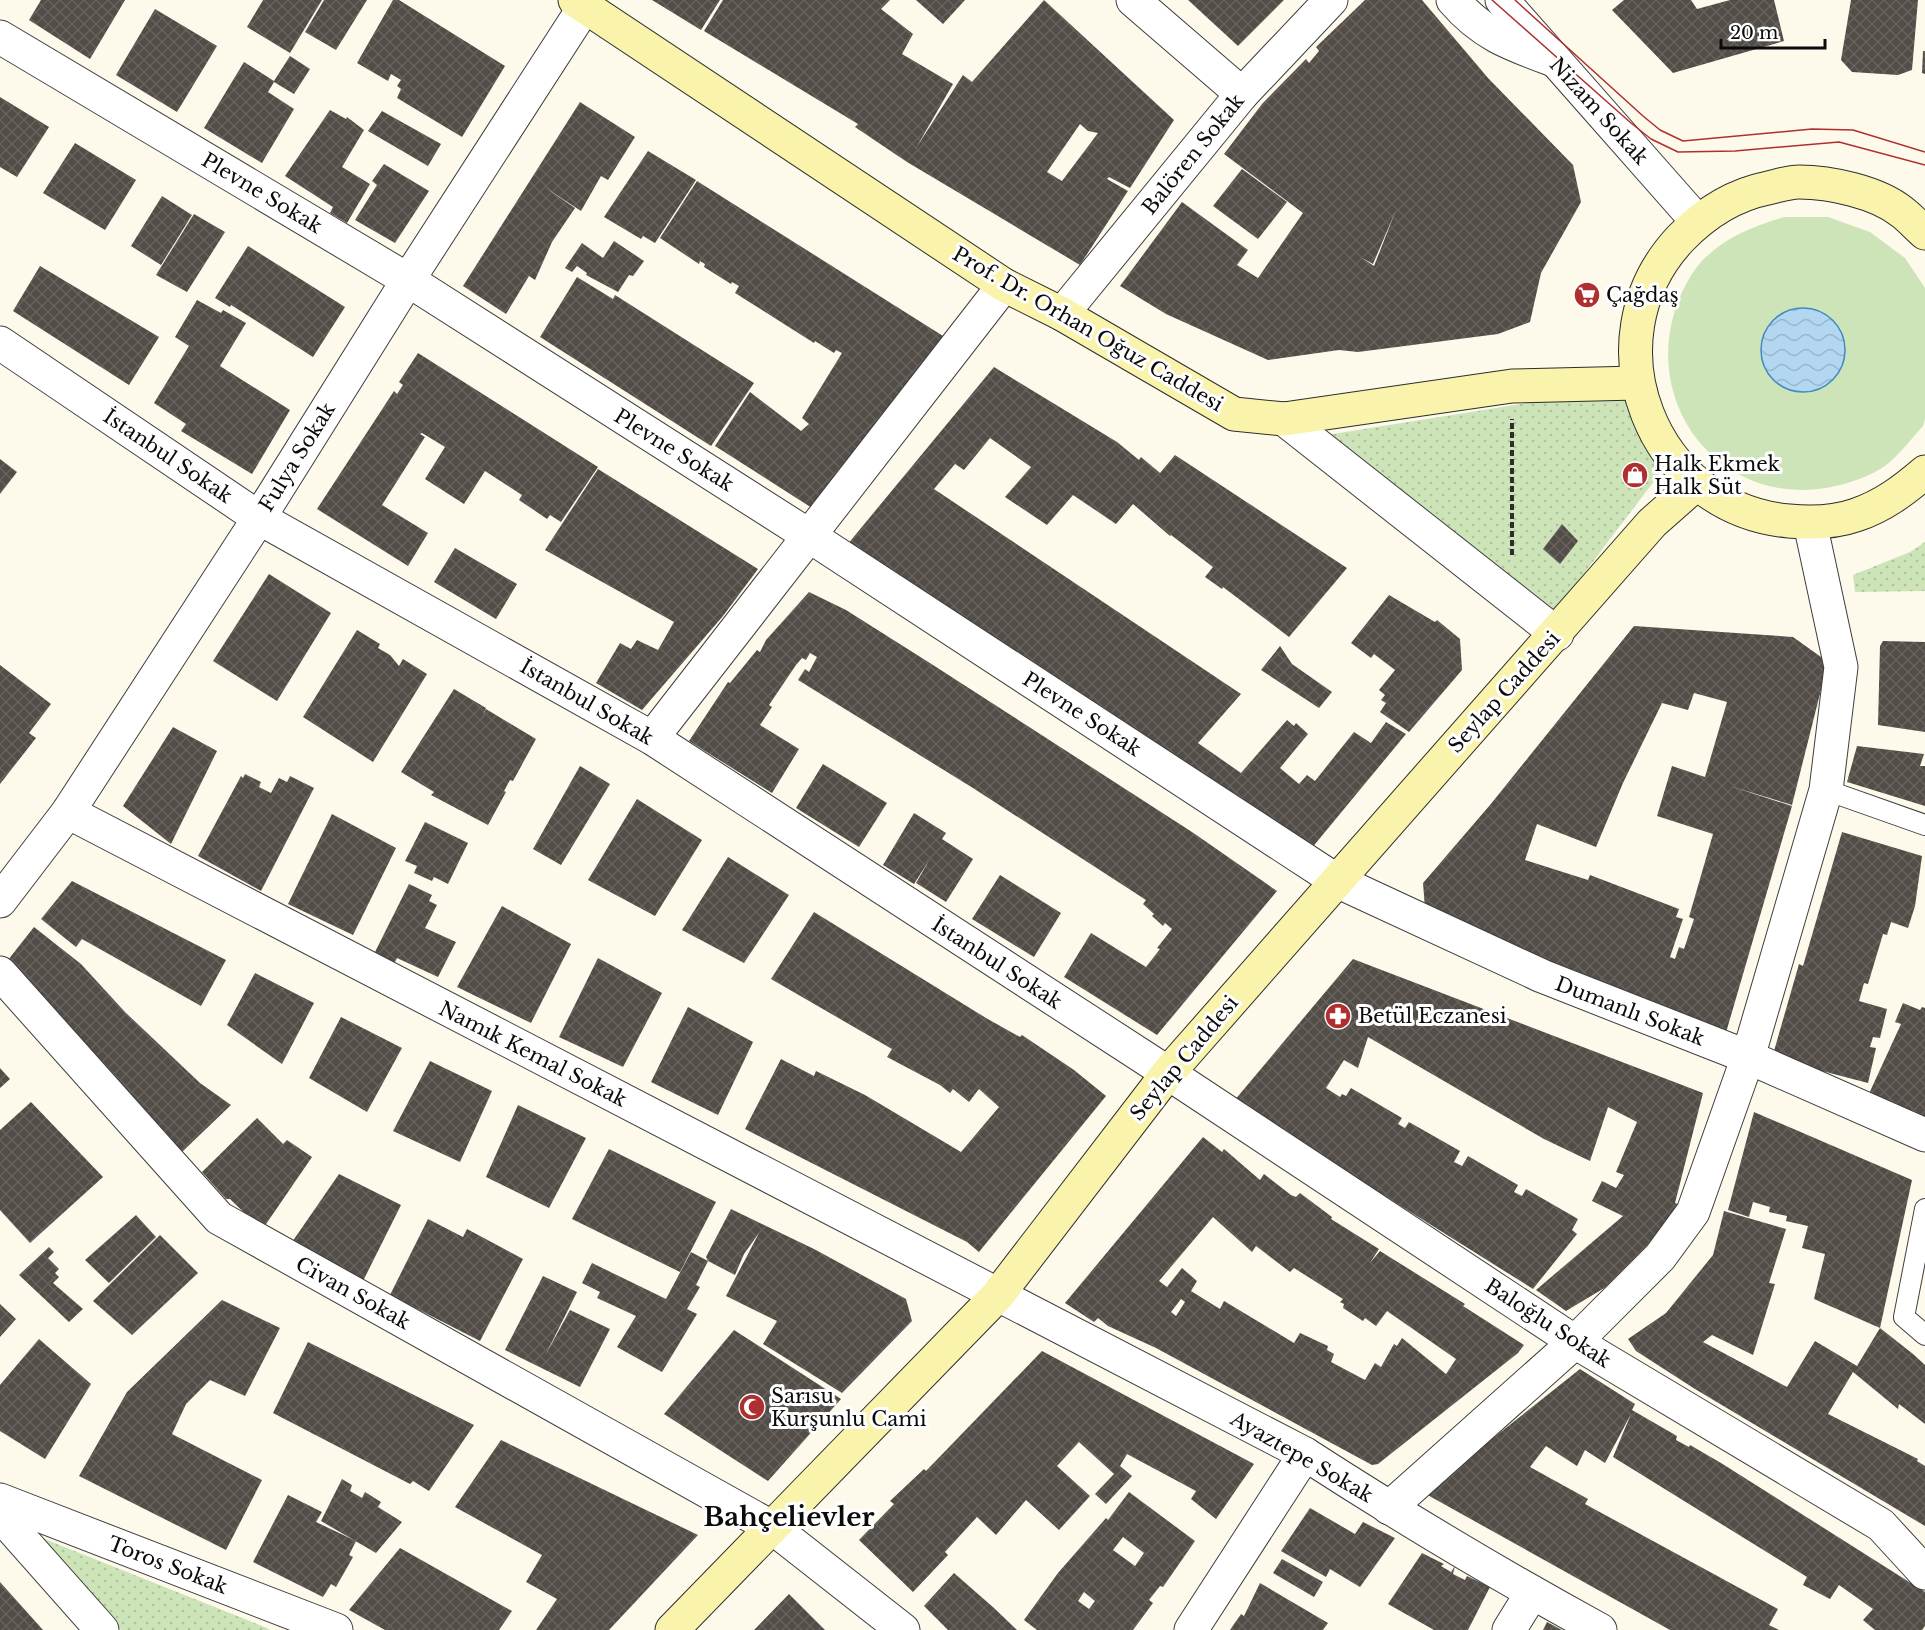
<svg xmlns="http://www.w3.org/2000/svg" width="1925" height="1630" font-family="'Libre Baskerville',serif">
<style>
.grass{fill:#cde4b8}
.park{fill:url(#park-dots)}
.water{fill:url(#water-waves);stroke:#4089c2;stroke-width:1.5}
.building{fill:url(#building-cross-hatch);fill-rule:evenodd}
.lines{fill:none;stroke-linecap:round;stroke-linejoin:round}
.lane-casing{stroke:#3e3e3e;stroke-width:22}
.street-casing{stroke:#3e3e3e;stroke-width:35}
.secondary-casing{stroke:#2d2d2d;stroke-width:35}
.path{stroke:#2d2d2d;stroke-width:4;stroke-dasharray:6 3;stroke-linecap:butt}
.lane{stroke:#fff;stroke-width:20}
.street{stroke:#fff;stroke-width:33}
.secondary{stroke:#f9f3ab;stroke-width:33}
.tram{stroke:#af2f30;stroke-width:1.5}
.labels{text-anchor:middle;dominant-baseline:central;stroke-width:6;stroke-linejoin:round;paint-order:stroke}
.street-label{font-size:20px;fill:#0b0b0b;stroke:#fff}
.poi-label{font-size:20px;fill:#0b0b0b;stroke:#fff;text-anchor:start}
.district-label{font-size:26px;font-weight:bold;fill:#0b0b0b;stroke:#fff}
</style>
<defs>
<pattern id="park-dots" width="8" height="8" patternUnits="userSpaceOnUse" patternTransform="scale(1.5)"><rect width="8" height="8" fill="#cde4b8"/><path d="M2 2h.1M6 6h.1" fill="none" stroke="#afc29d" stroke-width="1.8" stroke-linecap="round"/></pattern>
<pattern id="water-waves" width="16" height="10" patternUnits="userSpaceOnUse" patternTransform="scale(1.5)"><rect width="16" height="10" fill="#b3d7f1"/><path d="M0 5q4-4 8 0t8 0" fill="none" stroke="#99b7cd"/></pattern>
<pattern id="building-cross-hatch" width="8" height="8" patternUnits="userSpaceOnUse" patternTransform="scale(1.5)"><rect width="8" height="8" fill="#534d48"/><path d="M0 0l8 8M0 8l8-8" fill="none" stroke="#67625e"/></pattern>
</defs>
<rect width="100%" height="100%" fill="#fdfaeb"/>
<!-- grass -->
<path class="grass" d="M1784 217H1828L1870 232 1905 258 1925 288V419L1923 426C1913 437 1903 450 1892 460 1875 476 1848 484 1826 488 1722 505 1644 409 1675 310 1681 292 1692 269 1707 256 1730 235 1755 226 1784 217Z"/>
<!-- park -->
<g class="park">
<path d="M1622 388 1667 464 1551 617 1320 436Z"/>
<path d="M1925 542V591L1855 592 1853 575 1910 552Z"/>
<path d="M37 1536 267 1628 270 1630H121Z"/>
</g>
<!-- water -->
<circle class="water" cx="1803" cy="350" r="42"/>
<!-- building -->
<g class="building">
<path d="M41 0H125L90 59 29 20Z"/>
<path d="M263 0H322L290 53 247 27Z"/>
<path d="M324 0H367L336 50 305 32Z"/>
<path d="M393 0H399L505 66 462 137 397 98 401 89 397 86 401 80 391 74 388 81 357 63Z"/>
<path d="M652 0H720L701 30Z"/>
<path d="M723 0H890L881 9 913 34 902 54 953 84 916 148 963 75 972 82 1044 0 1174 120 1130 188 1109 177 1107 179 1128 191 1080 265 907 162 855 127 858 124 704 31ZM1080 124 1088 131 1098 133 1062 181 1047 172Z"/>
<path d="M916 0H965L943 24Z"/>
<path d="M1188 0H1284L1238 46Z"/>
<path d="M1365 0H1422L1488 78 1573 165 1581 202 1541 273 1530 322 1498 334 1358 352 1339 350 1268 360 1166 314 1120 286 1182 202 1248 250 1237 265 1258 278 1303 213 1224 154 1262 104 1306 59 1309 63 1319 51 1316 47ZM1396 210 1374 266 1362 258 1373 264Z"/>
<path d="M1624 0H1691L1697 9 1730 0H1774L1784 41 1673 73 1612 10Z"/>
<path d="M1851 0H1918L1912 70 1898 75 1852 72 1841 60Z"/>
<path d="M155 9 217 46 177 112 116 75Z"/>
<path d="M1923 51H1925V74L1922 73Z"/>
<path d="M290 56 310 69 294 94 274 82 268 92 294 109 262 163 204 128 244 62 274 81Z"/>
<path d="M0 97 49 127 17 177 0 167Z"/>
<path d="M580 102 635 137 608 180 601 176 581 211 543 186 575 208 552 242 535 280 529 276 506 314 463 286Z"/>
<path d="M330 110 346 119 347 117 364 130 342 167 370 184 347 223 330 213 333 207 285 176Z"/>
<path d="M382 111 441 144 428 166 368 131Z"/>
<path d="M75 143 136 180 105 230 43 193Z"/>
<path d="M648 151 696 180 655 243 643 236 641 239 604 217Z"/>
<path d="M384 164 429 191 395 243 355 220 377 185 372 181Z"/>
<path d="M1242 169 1287 202 1258 239 1213 206Z"/>
<path d="M697 181 951 341 812 508 715 446 750 392 801 431 809 424 802 418 842 353 836 350 834 353 815 341 814 343 735 293 739 286 732 282 731 284 704 267 705 264 700 261 699 264 660 238Z"/>
<path d="M162 196 192 215 161 265 131 246Z"/>
<path d="M194 214 225 232 187 292 156 275Z"/>
<path d="M614 241 644 261 633 276 629 275 618 292 586 275 587 273 577 266 572 272 565 268 582 243 603 258Z"/>
<path d="M248 246 345 307 313 357 231 305 230 307 215 298Z"/>
<path d="M40 266 159 337 129 385 13 311Z"/>
<path d="M577 277 613 299 615 295 754 383 711 446 540 337Z"/>
<path d="M197 300 221 313 223 310 246 323 220 366 290 410 252 474 181 431 186 424 154 403 189 346 175 337Z"/>
<path d="M418 353 598 467 561 522 550 515 547 519 519 500 522 495 485 471 464 504 425 479 445 447 422 433 420 434 425 437 382 505 428 533 408 566 317 509 394 391 397 394 403 385 399 382Z"/>
<path d="M994 367 1117 442 1139 460 1141 457 1160 473 1175 455 1347 568 1289 637 1223 587 1222 589 1205 577 1213 567 1171 535 1170 536 1133 504 1116 524 1073 495 1047 525 1005 497 1031 467 990 438 964 470 955 464 934 489 1241 694 1198 743 1241 773 1287 720 1294 726 1296 723 1308 734 1280 768 1299 784 1307 775 1315 781 1354 732 1371 743 1386 722 1406 734 1306 855 847 545Z"/>
<path d="M0 459 17 472 0 494Z"/>
<path d="M598 469 758 569 723 616 642 710 596 683 620 643 631 649 637 640 658 650 674 622 545 550Z"/>
<path d="M1562 524 1578 541 1560 564 1543 549Z"/>
<path d="M455 548 517 584 496 619 434 582Z"/>
<path d="M269 574 331 613 277 701 213 661Z"/>
<path d="M809 592 846 610 933 665 1192 832 1277 891 1157 1035 1064 977 1091 933 1146 967 1160 949 1157 948 1172 929 1165 923 1163 926 1152 916 1154 914 1143 904 1146 900 973 788 798 680 805 669 809 672 817 657 810 653 806 660 802 658 796 665 769 705 772 707 760 725 799 749 772 793 689 741 728 682 730 683 757 650 760 652 766 640Z"/>
<path d="M1389 595 1435 622 1437 620 1460 639 1462 670 1409 732 1380 712 1386 703 1381 700 1385 695 1379 690 1395 670 1374 654 1371 658 1351 643Z"/>
<path d="M1634 626 1793 637 1828 662 1792 805 1730 786 1792 806 1725 1036 1426 921 1423 883 1490 805ZM1694 693 1727 702 1705 777 1672 766 1657 816 1713 834 1689 917 1694 919 1684 949 1679 947 1675 959 1670 957 1683 919 1676 917 1679 909 1590 875 1588 880 1525 860 1537 824 1596 847 1623 783 1662 703 1688 710Z"/>
<path d="M357 630 380 644 378 648 390 655 399 666 403 659 427 674 373 762 303 717Z"/>
<path d="M1883 641 1925 642V732L1878 725 1880 646Z"/>
<path d="M1280 646 1292 664 1332 692 1319 708 1261 670Z"/>
<path d="M0 665 51 704 29 733 36 738 0 784Z"/>
<path d="M454 689 486 708 482 717 486 709 536 739 513 781 510 780 504 791 506 792 488 825 431 795 434 792 401 772Z"/>
<path d="M173 727 217 751 171 844 123 806Z"/>
<path d="M1857 746 1924 754 1920 766H1925V806L1847 782Z"/>
<path d="M823 764 887 803 859 847 796 808Z"/>
<path d="M580 766 610 784 561 865 533 849Z"/>
<path d="M245 774 261 782 259 787 271 793 279 778 287 782 290 776 314 788 261 891 198 856 241 776 243 778Z"/>
<path d="M637 799 702 840 655 916 588 880Z"/>
<path d="M914 813 946 833 942 839 973 859 946 902 916 883 930 859 914 884 883 865Z"/>
<path d="M332 814 396 848 353 935 288 904Z"/>
<path d="M425 822 468 843 448 884 434 877 432 881 414 873 417 866 405 861Z"/>
<path d="M1842 832 1922 856 1915 906 1908 928 1891 922 1887 935 1883 934 1868 984 1864 983 1859 1001 1887 1009 1880 1038 1873 1037 1870 1047 1876 1048 1868 1083 1772 1058 1799 964 1803 966Z"/>
<path d="M728 857 789 895 744 963 682 930Z"/>
<path d="M1000 875 1061 913 1034 957 972 919Z"/>
<path d="M72 881 226 960 201 1006 82 939 76 947 41 919Z"/>
<path d="M409 884 432 895 429 901 437 905 425 928 456 942 438 977 397 958 394 964 374 954Z"/>
<path d="M502 906 571 944 531 1023 457 987Z"/>
<path d="M814 912 986 1018 1020 1037 1022 1035 1074 1070 1106 1096 979 1252 967 1242 745 1129 781 1059 814 1076 816 1071 865 1095 961 1152 999 1107 979 1089 969 1102 953 1089 950 1093 940 1085 887 1057 892 1049 771 979Z"/>
<path d="M34 927 81 964 125 1012 200 1083 231 1105 182 1152 8 960Z"/>
<path d="M598 958 662 993 623 1067 559 1037Z"/>
<path d="M1353 959 1703 1093 1675 1203 1678 1204 1674 1216 1621 1278 1566 1311 1536 1290 1623 1216 1592 1201 1602 1181 1616 1188 1624 1175 1616 1172 1637 1122 1608 1107 1590 1161 1544 1139 1368 1037 1358 1068 1344 1060 1326 1088 1340 1097 1342 1094 1346 1096 1351 1088 1402 1118 1398 1124 1405 1128 1409 1122 1460 1151 1454 1162 1462 1166 1468 1156 1518 1185 1514 1192 1522 1196 1526 1189 1578 1219 1572 1230 1577 1234 1533 1289 1234 1101Z"/>
<path d="M255 973 314 1003 282 1064 227 1025Z"/>
<path d="M1903 1003 1920 1010 1922 1007 1925 1008V1124L1867 1098 1901 1024 1895 1022Z"/>
<path d="M688 1007 753 1042 718 1115 651 1082Z"/>
<path d="M341 1017 402 1048 367 1112 309 1078Z"/>
<path d="M430 1061 492 1091 460 1162 393 1131Z"/>
<path d="M0 1068 10 1079 0 1088Z"/>
<path d="M31 1102 103 1177 30 1243 0 1210V1130Z"/>
<path d="M518 1105 586 1138 549 1208 486 1177Z"/>
<path d="M1754 1112 1912 1180 1880 1328 1814 1299 1825 1254 1802 1248 1808 1226 1786 1221 1787 1216 1769 1212 1770 1207 1753 1202 1749 1217 1728 1210Z"/>
<path d="M257 1118 283 1144 287 1140 312 1157 262 1230 230 1199H226L202 1172Z"/>
<path d="M1203 1137 1222 1152 1224 1149 1260 1180 1264 1174 1291 1195 1296 1197 1300 1193 1332 1217 1331 1219 1379 1249 1370 1263 1380 1251 1465 1304 1463 1306 1524 1345 1518 1353 1378 1464 1372 1465 1156 1348 1108 1326 1098 1318 1094 1322 1065 1303ZM1213 1217 1252 1252 1256 1246 1290 1272 1294 1268 1343 1299 1340 1302 1344 1304 1343 1308 1363 1321 1365 1318 1376 1326 1387 1311 1456 1359 1446 1374 1402 1338 1397 1346 1394 1344 1381 1367 1375 1363 1365 1380 1331 1362 1334 1354 1327 1350 1328 1346 1300 1333 1294 1343 1224 1301 1220 1309 1191 1291 1197 1281 1182 1268 1167 1287 1159 1281ZM1181 1299 1185 1302 1176 1316 1171 1312Z"/>
<path d="M609 1149 716 1202 680 1272 572 1219Z"/>
<path d="M339 1174 401 1205 363 1281 290 1245Z"/>
<path d="M731 1209 814 1249 906 1299 912 1321 842 1393 763 1344 777 1321 726 1296 759 1233 744 1254 735 1275 708 1261 706 1257Z"/>
<path d="M1724 1211 1786 1229 1769 1283 1775 1284 1753 1355 1712 1335 1703 1342 1787 1387 1815 1341 1857 1366 1880 1328 1913 1354 1925 1365V1424L1899 1404 1898 1409 1853 1372 1828 1414 1918 1459 1917 1461 1925 1466V1526L1695 1389 1636 1351 1628 1339 1666 1313 1713 1255Z"/>
<path d="M136 1215 156 1237 109 1283 85 1260Z"/>
<path d="M428 1219 463 1237 467 1229 523 1259 480 1341 390 1295Z"/>
<path d="M160 1235 198 1273 132 1335 93 1301Z"/>
<path d="M49 1247 54 1252 48 1258 59 1269 55 1273 59 1277 53 1283 83 1309 69 1322 19 1275Z"/>
<path d="M691 1252 708 1261 696 1285 700 1287 687 1309 697 1314 662 1372 617 1347 636 1316 597 1298 600 1292 582 1283 592 1263 666 1299Z"/>
<path d="M543 1276 577 1292 545 1356 570 1310 610 1329 580 1387 505 1350Z"/>
<path d="M222 1300 280 1328 245 1396 210 1380 186 1404 172 1434 262 1480 226 1550 79 1476 127 1392Z"/>
<path d="M0 1304 16 1319 0 1337Z"/>
<path d="M734 1330 841 1399 768 1481 664 1414Z"/>
<path d="M39 1339 91 1384 45 1459 0 1431V1385Z"/>
<path d="M308 1342 474 1425 429 1491 413 1481 410 1484 273 1413Z"/>
<path d="M1042 1351 1254 1464 1216 1519 1191 1499 1196 1491 1127 1454 1120 1466 1132 1476 1106 1504 1095 1494 1114 1474 1079 1442 1057 1466 1090 1496 1059 1530 1026 1500 996 1535 977 1517 945 1552 948 1555 913 1592 859 1540 894 1504 890 1501 924 1469 926 1471Z"/>
<path d="M1580 1369 1635 1404 1632 1410 1677 1436 1676 1440 1689 1447 1690 1445 1721 1463 1925 1592V1626L1922 1630H1875L1863 1620 1873 1609 1839 1585 1830 1599 1803 1585 1807 1577 1613 1457 1631 1414 1605 1463 1585 1450 1577 1466 1546 1446 1530 1467 1588 1499 1585 1504 1778 1609 1769 1625 1779 1630H1670L1424 1493Z"/>
<path d="M501 1440 698 1535 609 1630H536L557 1599 526 1582 542 1555 455 1507Z"/>
<path d="M342 1479 352 1485 350 1491 362 1498 365 1492 381 1502 378 1507 402 1522 376 1553 321 1521Z"/>
<path d="M1129 1492 1195 1541 1163 1587 1160 1586 1149 1600 1153 1603 1133 1630H1037L1024 1620 1058 1573 1106 1518 1108 1520ZM1123 1537 1144 1553 1135 1566 1113 1550ZM1084 1592 1095 1601 1089 1609 1078 1601Z"/>
<path d="M288 1495 322 1512 316 1522 356 1541 349 1555 353 1557 336 1587 331 1584 323 1597 253 1562Z"/>
<path d="M1310 1508 1355 1534 1363 1522 1395 1538 1360 1587 1330 1569 1326 1577 1281 1551Z"/>
<path d="M400 1548 512 1611 499 1630H385L349 1610Z"/>
<path d="M1422 1553 1444 1564 1441 1566 1451 1572 1455 1566 1453 1574 1465 1580 1467 1576 1490 1587 1468 1630H1434L1388 1604Z"/>
<path d="M1282 1559 1323 1582 1314 1597 1273 1573Z"/>
<path d="M954 1573 994 1608 1017 1630H948L924 1606Z"/>
<path d="M0 1582 43 1630H0Z"/>
<path d="M1260 1583 1328 1623 1323 1630H1230L1241 1614 1244 1616Z"/>
<path d="M789 1594 825 1630H754L756 1628Z"/>
<path d="M1547 1622 1562 1630H1543Z"/>
</g>
<g class="lines">
<defs>
<g id="lane">
<path d="M1826 790 1925 825"/>
<path d="M1925 1209 1904 1317 1925 1335"/>
</g>
<g id="street">
<path d="M1133 0 1242 94"/>
<path d="M1453 0C1482 34 1510 44 1551 59"/>
<path d="M1502 0 1697 221"/>
<path d="M0 37 408 280 811 537 1337 881 1542 976 1748 1057 1925 1135"/>
<path d="M1062 314 1242 94 1331 0"/>
<path d="M0 343 259 518 652 738 1168 1073 1575 1342 1881 1525 1925 1573"/>
<path d="M1284 419 1557 634"/>
<path d="M652 738 1004 285"/>
<path d="M68 812 1305 1454C1401 1516 1499 1575 1600 1630"/>
<path d="M0 901 68 812 259 518 408 280 585 6"/>
<path d="M0 973 219 1218 773 1528 903 1630"/>
<path d="M0 1500 336 1630"/>
<path d="M1389 1508 1575 1342 1660 1257 1693 1212 1748 1057 1826 790 1841 667 1810 523"/>
<path d="M0 1515 102 1630"/>
<path d="M1191 1630 1305 1454"/>
<path d="M1509 1630 1532 1593"/>
</g>
<g id="secondary">
<path d="M575 0 1004 285 1062 314 1234 414 1284 419 1512 386 1637 383"/>
<path d="M1925 233C1917 226 1910 218 1902 212 1877 192 1830 182 1799 182 1789 182 1777 186 1768 188 1733 195 1704 214 1680 239 1585 341 1652 509 1789 521 1810 523 1836 522 1856 515 1883 506 1904 490 1925 472"/>
<path d="M672 1630 997 1296 1168 1073 1652 523 1696 484"/>
</g>
</defs>
<!-- lane casing -->
<use href="#lane" class="lane-casing"/>
<!-- street casing -->
<use href="#street" class="street-casing"/>
<!-- secondary casing -->
<use href="#secondary" class="secondary-casing"/>
<!-- path -->
<path class="path" d="M1512 555V419"/>
<!-- lane -->
<use href="#lane" class="lane"/>
<!-- street -->
<use href="#street" class="street"/>
<!-- secondary -->
<use href="#secondary" class="secondary"/>
<!-- tram -->
<g class="tram">
<path d="M1492 0 1631 123 1651 139 1678 152 1735 151 1839 142 1925 165"/>
<path d="M1515 0 1643 116 1660 130 1683 141 1812 129 1853 130 1925 152"/>
</g>
</g>
<!-- icons -->
<defs>
<symbol id="supermarket-disc" viewBox="-11 -11 22 22"><circle r="9.5" fill="#af2f30" stroke="#fff"/><path d="M-6-5.5h2.5l.6 2H6L4.5 2H-2.5L-4.4-4H-6ZM-1.5 3.2a1.3 1.3 0 1 0 .1 0ZM3 3.2a1.3 1.3 0 1 0 .1 0Z" fill="#fff"/></symbol>
<symbol id="shop-disc" viewBox="-11 -11 22 22"><circle r="9.5" fill="#af2f30" stroke="#fff"/><path d="M-5-2.5h2.3a2.7 3.5 0 0 1 5.4 0H5L5.5 6h-11ZM-1.5-2.5h3a1.5 2.3 0 0 0-3 0Z" fill="#fff"/></symbol>
<symbol id="pharmacy-disc" viewBox="-11 -11 22 22"><circle r="9.5" fill="#af2f30" stroke="#fff"/><path d="M-2-6h4v4h4v4h-4v4h-4v-4h-4v-4h4Z" fill="#fff"/></symbol>
<symbol id="mosque-disc" viewBox="-11 -11 22 22"><circle r="9.5" fill="#af2f30" stroke="#fff"/><path d="M3.5-4.9A6 6 0 1 0 3.5 4.9A5 5 0 1 1 3.5-4.9Z" fill="#fff"/></symbol>
</defs>
<g fill-rule="evenodd">
<use href="#supermarket-disc" x="1572" y="280" width="30" height="30"/>
<use href="#shop-disc" x="1620" y="460" width="30" height="30"/>
<use href="#pharmacy-disc" x="1323" y="1001" width="30" height="30"/>
<use href="#mosque-disc" x="737" y="1392" width="30" height="30"/>
</g>
<g class="labels">
<!-- street labels -->
<g class="street-label">
<text transform="translate(1599 111) rotate(48)">Nizam Sokak</text>
<text transform="translate(1193 154) rotate(-51)">Balören Sokak</text>
<text transform="translate(262 193) rotate(31)">Plevne Sokak</text>
<text transform="translate(1088 329) rotate(30)">Prof. Dr. Orhan Oğuz Caddesi</text>
<text transform="translate(674 450) rotate(32)">Plevne Sokak</text>
<text transform="translate(168 456) rotate(34)">İstanbul Sokak</text>
<text transform="translate(297 457) rotate(-58)">Fulya Sokak</text>
<text transform="translate(1504 692) rotate(-48)">Seylap Caddesi</text>
<text transform="translate(587 702) rotate(30)">İstanbul Sokak</text>
<text transform="translate(1082 714) rotate(33)">Plevne Sokak</text>
<text transform="translate(997 963) rotate(33)">İstanbul Sokak</text>
<text transform="translate(1630 1011) rotate(21)">Dumanlı Sokak</text>
<text transform="translate(533 1054) rotate(27)">Namık Kemal Sokak</text>
<text transform="translate(1184 1058) rotate(-50)">Seylap Caddesi</text>
<text transform="translate(353 1293) rotate(29)">Civan Sokak</text>
<text transform="translate(1548 1323) rotate(33)">Baloğlu Sokak</text>
<text transform="translate(1302 1457) rotate(30)">Ayaztepe Sokak</text>
<text transform="translate(168 1565) rotate(21)">Toros Sokak</text>
</g>
<!-- poi labels -->
<g class="poi-label">
<text x="1606" y="295">Çağdaş</text>
<text x="1654" y="464">Halk Ekmek<tspan x="1654" dy="23">Halk Süt</tspan></text>
<text x="1358" y="1016">Betül Eczanesi</text>
<text x="771" y="1396">Sarısu<tspan x="771" dy="23">Kurşunlu Cami</tspan></text>
</g>
<!-- district labels -->
<g class="district-label">
<text x="789" y="1517">Bahçelievler</text>
</g>
</g>
<!-- scale -->
<path d="M1721 39v9h104v-9" fill="none" stroke="#0b0b0b" stroke-width="3"/>
<text x="1730" y="39" font-size="18" fill="#0b0b0b" stroke="#ffffff" stroke-width="4.5" paint-order="stroke">20 m</text>
</svg>
